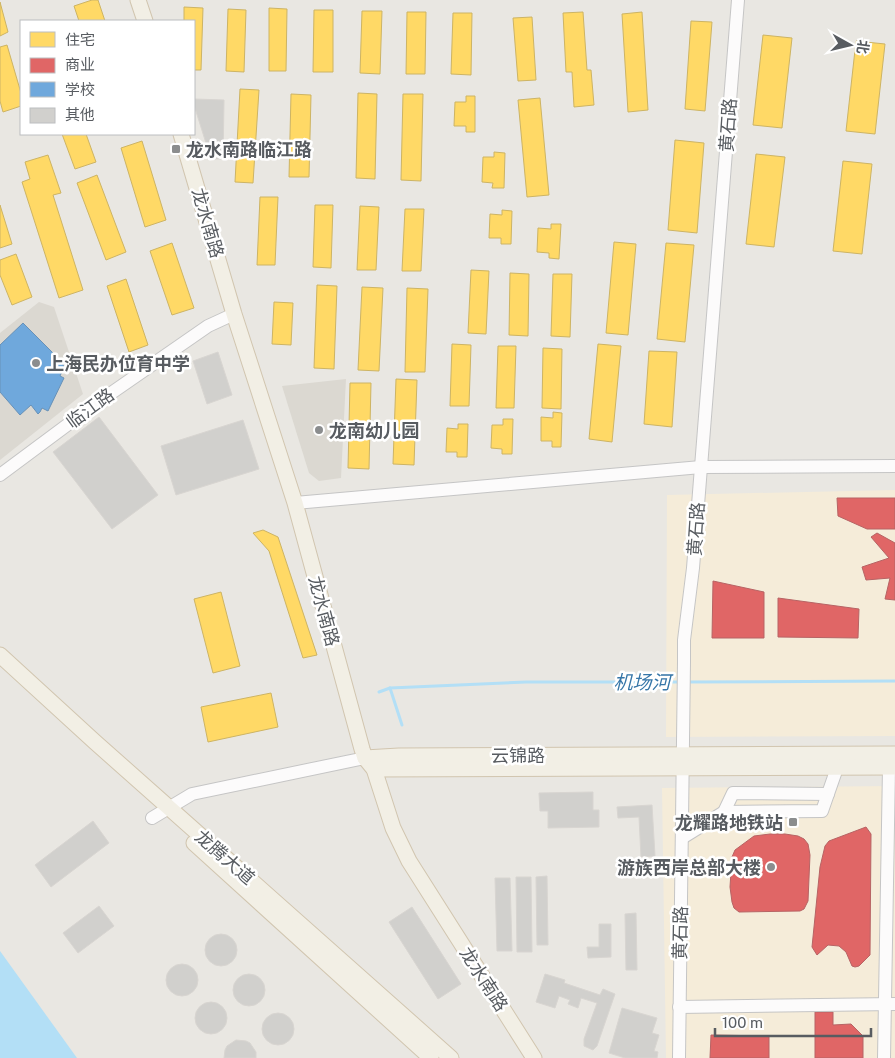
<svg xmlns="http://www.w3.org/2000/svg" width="895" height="1058" font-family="'Public Sans','Noto Sans SC',sans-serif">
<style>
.commercial{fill:#f5ecd9}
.education{fill:#dbd8d1}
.water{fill:#b3dff6}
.homes{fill:#ffd966;stroke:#cdb464}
.shops{fill:#e06666;stroke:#b76364}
.schools{fill:#6fa8dc;stroke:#6891b7}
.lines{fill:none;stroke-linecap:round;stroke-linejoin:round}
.stream{stroke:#b3dff6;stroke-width:3}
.building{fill:#d1d0cd;stroke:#d8d5d1}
.minor-casing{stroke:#c5c5c5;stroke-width:14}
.major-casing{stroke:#d1c5af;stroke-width:17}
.minor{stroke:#fcfbfb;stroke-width:12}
.major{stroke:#f2efe5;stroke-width:15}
.poi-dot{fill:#8b8d8e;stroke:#fff;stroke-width:2}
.labels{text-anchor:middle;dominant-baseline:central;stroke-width:5;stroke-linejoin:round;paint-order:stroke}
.street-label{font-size:18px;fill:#585c61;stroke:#fff}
.poi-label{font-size:18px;font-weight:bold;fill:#585c61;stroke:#fff;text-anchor:start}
.water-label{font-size:19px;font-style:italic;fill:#3676a8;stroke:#fff}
</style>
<rect width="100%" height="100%" fill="#e9e7e2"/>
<!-- commercial -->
<g class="commercial">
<path d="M895 490V736L666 737 667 495Z"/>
<path d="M895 786V1058H666L662 788Z"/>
</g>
<!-- education -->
<g class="education">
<path d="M39 302 54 307 83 394 0 460V333Z"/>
<path d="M346 379 341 478 319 481 309 473 282 386Z"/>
</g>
<!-- water -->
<path class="water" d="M0 951 77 1058H0Z"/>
<!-- homes -->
<g class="homes">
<path d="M92 0H98L105 21H79L74 6Z"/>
<path d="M0 2 8 32 0 36Z"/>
<path d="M184 7 203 8 201 70H194V21H184Z"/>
<path d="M269 8 287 9 286 71H269Z"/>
<path d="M228 9 246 10 244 72 226 71Z"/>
<path d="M314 10H333V72H313Z"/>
<path d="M362 11H382L380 74 360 73Z"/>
<path d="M407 12H426L425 74H406Z"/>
<path d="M583 12 587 70H591L594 105 574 107 572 72H566L563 13Z"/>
<path d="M642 12 648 110 628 112 622 14Z"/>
<path d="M453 13H472L471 75 451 74Z"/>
<path d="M532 17 536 80 518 81 513 18Z"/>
<path d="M691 21 712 22 705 111 685 109Z"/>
<path d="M763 35 792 38 782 128 753 125Z"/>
<path d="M856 41 885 44 875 134 846 131Z"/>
<path d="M7 45 21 93V106L3 112 0 101V47Z"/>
<path d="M240 89 259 90 253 183 235 182Z"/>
<path d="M358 93 377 94 375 179 356 178Z"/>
<path d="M291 94 311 95 309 177H289Z"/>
<path d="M403 94H423L421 181 401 180Z"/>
<path d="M466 96H475V132H466V126H454L455 102H466Z"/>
<path d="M540 98 549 195 527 197 518 100Z"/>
<path d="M62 134H86L96 162 75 169Z"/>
<path d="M675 140 704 143 697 233 668 230Z"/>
<path d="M142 141 166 220 145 227 121 148Z"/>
<path d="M494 152 505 153 504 188H492L493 183 482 182 483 157H494Z"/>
<path d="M756 154 785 157 774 247 746 244Z"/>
<path d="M48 155 61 193 53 195 83 290 59 298 22 182 30 179 25 162Z"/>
<path d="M843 161 872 164 862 254 833 251Z"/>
<path d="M97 175 126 252 106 260 77 183Z"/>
<path d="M260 197H278L275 265H257Z"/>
<path d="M0 205 12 244 0 248Z"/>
<path d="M315 205H333L331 268 313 267Z"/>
<path d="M360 206 379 207 376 270H357Z"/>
<path d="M405 209H424L421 271H402Z"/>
<path d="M502 210 512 211 511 244H501V238H489L490 214 502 215Z"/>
<path d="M551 224H561L559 259 549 258V253L537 252 538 228 551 229Z"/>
<path d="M614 242 636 244 628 335 606 333Z"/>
<path d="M172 243 194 308 172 315 150 251Z"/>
<path d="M666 243 694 245 685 342 657 339Z"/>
<path d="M16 254 32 297 12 305 0 275V260Z"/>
<path d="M471 270 489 271 486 334 468 333Z"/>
<path d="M510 273 529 274 528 336 509 335Z"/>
<path d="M553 274H572L570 337 551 336Z"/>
<path d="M126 279 148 345 129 352 107 286Z"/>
<path d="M317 285 337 286 334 369 314 368Z"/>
<path d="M362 287 383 288 379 371 358 370Z"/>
<path d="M407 288 428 289 425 372H405Z"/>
<path d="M274 302 293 303 291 345 272 344Z"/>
<path d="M452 344 471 345 469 406H450Z"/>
<path d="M598 344 621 346 612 442 589 439Z"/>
<path d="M498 346H516L514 408H496Z"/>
<path d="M543 348 562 349 561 409 542 408Z"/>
<path d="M649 351 677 352 672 427 644 424Z"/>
<path d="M396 379 417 380 414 465 393 464Z"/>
<path d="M350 383H371L369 469 348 468Z"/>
<path d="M553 412 562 413 561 447H552V441H541V417L553 418Z"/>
<path d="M503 419H513L512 454H502V449L491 448 492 425H503Z"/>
<path d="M458 424H468L467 457H457V452H446L447 428 458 429Z"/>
<path d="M263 530 278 537 317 655 303 658 269 551 253 533Z"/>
<path d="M221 592 240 666 213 673 194 599Z"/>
<path d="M271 693 278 727 208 742 201 707Z"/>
</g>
<!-- shops -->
<g class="shops">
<path d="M837 498H895V529H867L838 516Z"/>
<path d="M877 533 895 543V600L885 599 890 578 866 580 862 567 889 558 871 537Z"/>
<path d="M713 581 764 592V638H712Z"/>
<path d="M778 598 859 609 858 638 778 637Z"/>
<path d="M866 827 871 834 870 955 859 966 855 967 852 966 846 952 839 946 828 945 817 955 812 947 820 867 825 846 829 841Z"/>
<path d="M770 834H785L798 836 804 839 808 844 810 855 808 901 804 909 800 911 739 912 734 908 732 902 730 887 732 857 735 850 754 836Z"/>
<path d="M815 1012H833V1025L851 1024 863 1036V1058H815Z"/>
<path d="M711 1035 769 1036V1058H710Z"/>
</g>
<!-- schools -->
<path class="schools" d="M23 323 61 361 64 367 60 376 64 378 48 411 42 408 40 412 38 414 31 405 20 415 0 392V345Z"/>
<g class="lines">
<!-- stream -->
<g class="stream">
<path d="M686 682 895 681"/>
<path d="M390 688 402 725"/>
<path d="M379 692 390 688 526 682H679"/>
</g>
</g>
<!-- building -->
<g class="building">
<path d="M194 99 224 100 223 159H211L194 105Z"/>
<path d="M218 352 232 395 207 404 193 361Z"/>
<path d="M99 417 158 495 112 529 53 452Z"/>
<path d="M243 420 259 469 176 495 161 446Z"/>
<path d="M593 792V810H599V827L548 828V811H540L539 793Z"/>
<path d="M652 805 655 856 641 857 639 817 618 818 617 807Z"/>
<path d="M93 821 109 843 51 887 35 865Z"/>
<path d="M547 876 548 945H537L536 877Z"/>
<path d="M516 877H531L532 952H517Z"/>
<path d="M495 878H510L512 951H497Z"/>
<path d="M99 906 114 926 78 953 63 933Z"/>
<path d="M412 907 461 984 438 999 389 922Z"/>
<path d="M636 913 637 970H626L625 914Z"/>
<path d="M599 924H611V957L588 958 587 947H599Z"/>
<circle cx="221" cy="950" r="16"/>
<circle cx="182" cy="980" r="16"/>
<circle cx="249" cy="990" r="16"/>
<path d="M545 974 565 980 564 983 600 995 603 989 615 994 597 1046 593 1050 584 1046V1039L597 1003 581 998 578 1008 568 1004 570 1000 559 996 555 1008 536 1002Z"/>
<circle cx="211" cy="1018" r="16"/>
<path d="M622 1008 657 1018 652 1033 659 1035 654 1051 658 1052 657 1058H625L609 1053Z"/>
<circle cx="278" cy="1029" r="16"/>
<path d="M236 1040 246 1041 250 1043 256 1052V1058H224L225 1050 227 1046Z"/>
</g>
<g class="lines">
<defs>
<g id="minor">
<path d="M0 475 94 405 208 326 234 314"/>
<path d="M295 503 701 467 895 466"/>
<path d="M724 812 733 793 828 794"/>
<path d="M152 818 192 794 365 758"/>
<path d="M682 838 724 812 822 811 837 768"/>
<path d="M679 1007 895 1004"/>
<path d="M679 1058 684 662V640L693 568 738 0"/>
<path d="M884 1058 889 767"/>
</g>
<g id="major">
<path d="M138 0 145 21"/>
<path d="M181 134 234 314 295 503 362 749 365 758 374 769 393 828 409 861 534 1058"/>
<path d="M0 655 95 742 451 1058"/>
<path d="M365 758 399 756 895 754"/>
<path d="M374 769 895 767"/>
<path d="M194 843 431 1058"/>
</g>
</defs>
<!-- minor casing -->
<use href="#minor" class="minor-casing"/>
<!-- major casing -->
<use href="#major" class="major-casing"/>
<!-- minor -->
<use href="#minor" class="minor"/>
<!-- major -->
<use href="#major" class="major"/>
</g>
<!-- markers -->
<g class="poi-dot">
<rect x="171" y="144" width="10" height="10" rx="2.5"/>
<circle cx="36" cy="363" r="5"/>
<circle cx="319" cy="430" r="5"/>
<rect x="788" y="817" width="10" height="10" rx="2.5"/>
<circle cx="771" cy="867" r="5"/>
</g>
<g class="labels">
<!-- street labels -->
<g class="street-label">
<text transform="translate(728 125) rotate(-86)">黄石路</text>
<text transform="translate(208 223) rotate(74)">龙水南路</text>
<text transform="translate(90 408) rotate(-36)">临江路</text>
<text transform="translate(696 529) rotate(-86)">黄石路</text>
<text transform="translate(324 611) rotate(75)">龙水南路</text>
<text x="518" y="755">云锦路</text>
<text transform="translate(225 857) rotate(41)">龙腾大道</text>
<text transform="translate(680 933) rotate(-89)">黄石路</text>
<text transform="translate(484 979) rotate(57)">龙水南路</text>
</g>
<!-- poi labels -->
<g class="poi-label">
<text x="186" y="149">龙水南路临江路</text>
<text x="46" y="363">上海民办位育中学</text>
<text x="329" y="430">龙南幼儿园</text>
<text x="783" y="822" text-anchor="end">龙耀路地铁站</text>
<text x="761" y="867" text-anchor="end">游族西岸总部大楼</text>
</g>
<!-- water labels -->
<g class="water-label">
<text x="642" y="682">机场河</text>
</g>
</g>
<!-- legend -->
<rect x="20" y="20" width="175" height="115" fill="#ffffff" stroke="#bcbec0"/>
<rect x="30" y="32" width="25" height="15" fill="#ffd966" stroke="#bcbec0"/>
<text x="65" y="45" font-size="15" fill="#585c61">住宅</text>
<rect x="30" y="58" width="25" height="15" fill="#e06666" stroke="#bcbec0"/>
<text x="65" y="70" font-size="15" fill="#585c61">商业</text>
<rect x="30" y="82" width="25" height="15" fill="#6fa8dc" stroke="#bcbec0"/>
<text x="65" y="95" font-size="15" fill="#585c61">学校</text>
<rect x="30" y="108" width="25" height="15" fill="#d1d0cd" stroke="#bcbec0"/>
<text x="65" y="120" font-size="15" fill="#585c61">其他</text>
<!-- north arrow -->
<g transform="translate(850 45) rotate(98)" stroke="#ffffff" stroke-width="4" paint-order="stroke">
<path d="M0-4L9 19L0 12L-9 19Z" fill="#585c61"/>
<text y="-8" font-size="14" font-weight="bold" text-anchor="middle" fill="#585c61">北</text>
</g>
<!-- scale -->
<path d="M715 1028v8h156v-8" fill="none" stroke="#585c61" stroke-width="2.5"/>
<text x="722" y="1028" font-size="15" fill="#585c61" stroke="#ffffff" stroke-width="4" paint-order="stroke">100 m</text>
</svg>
